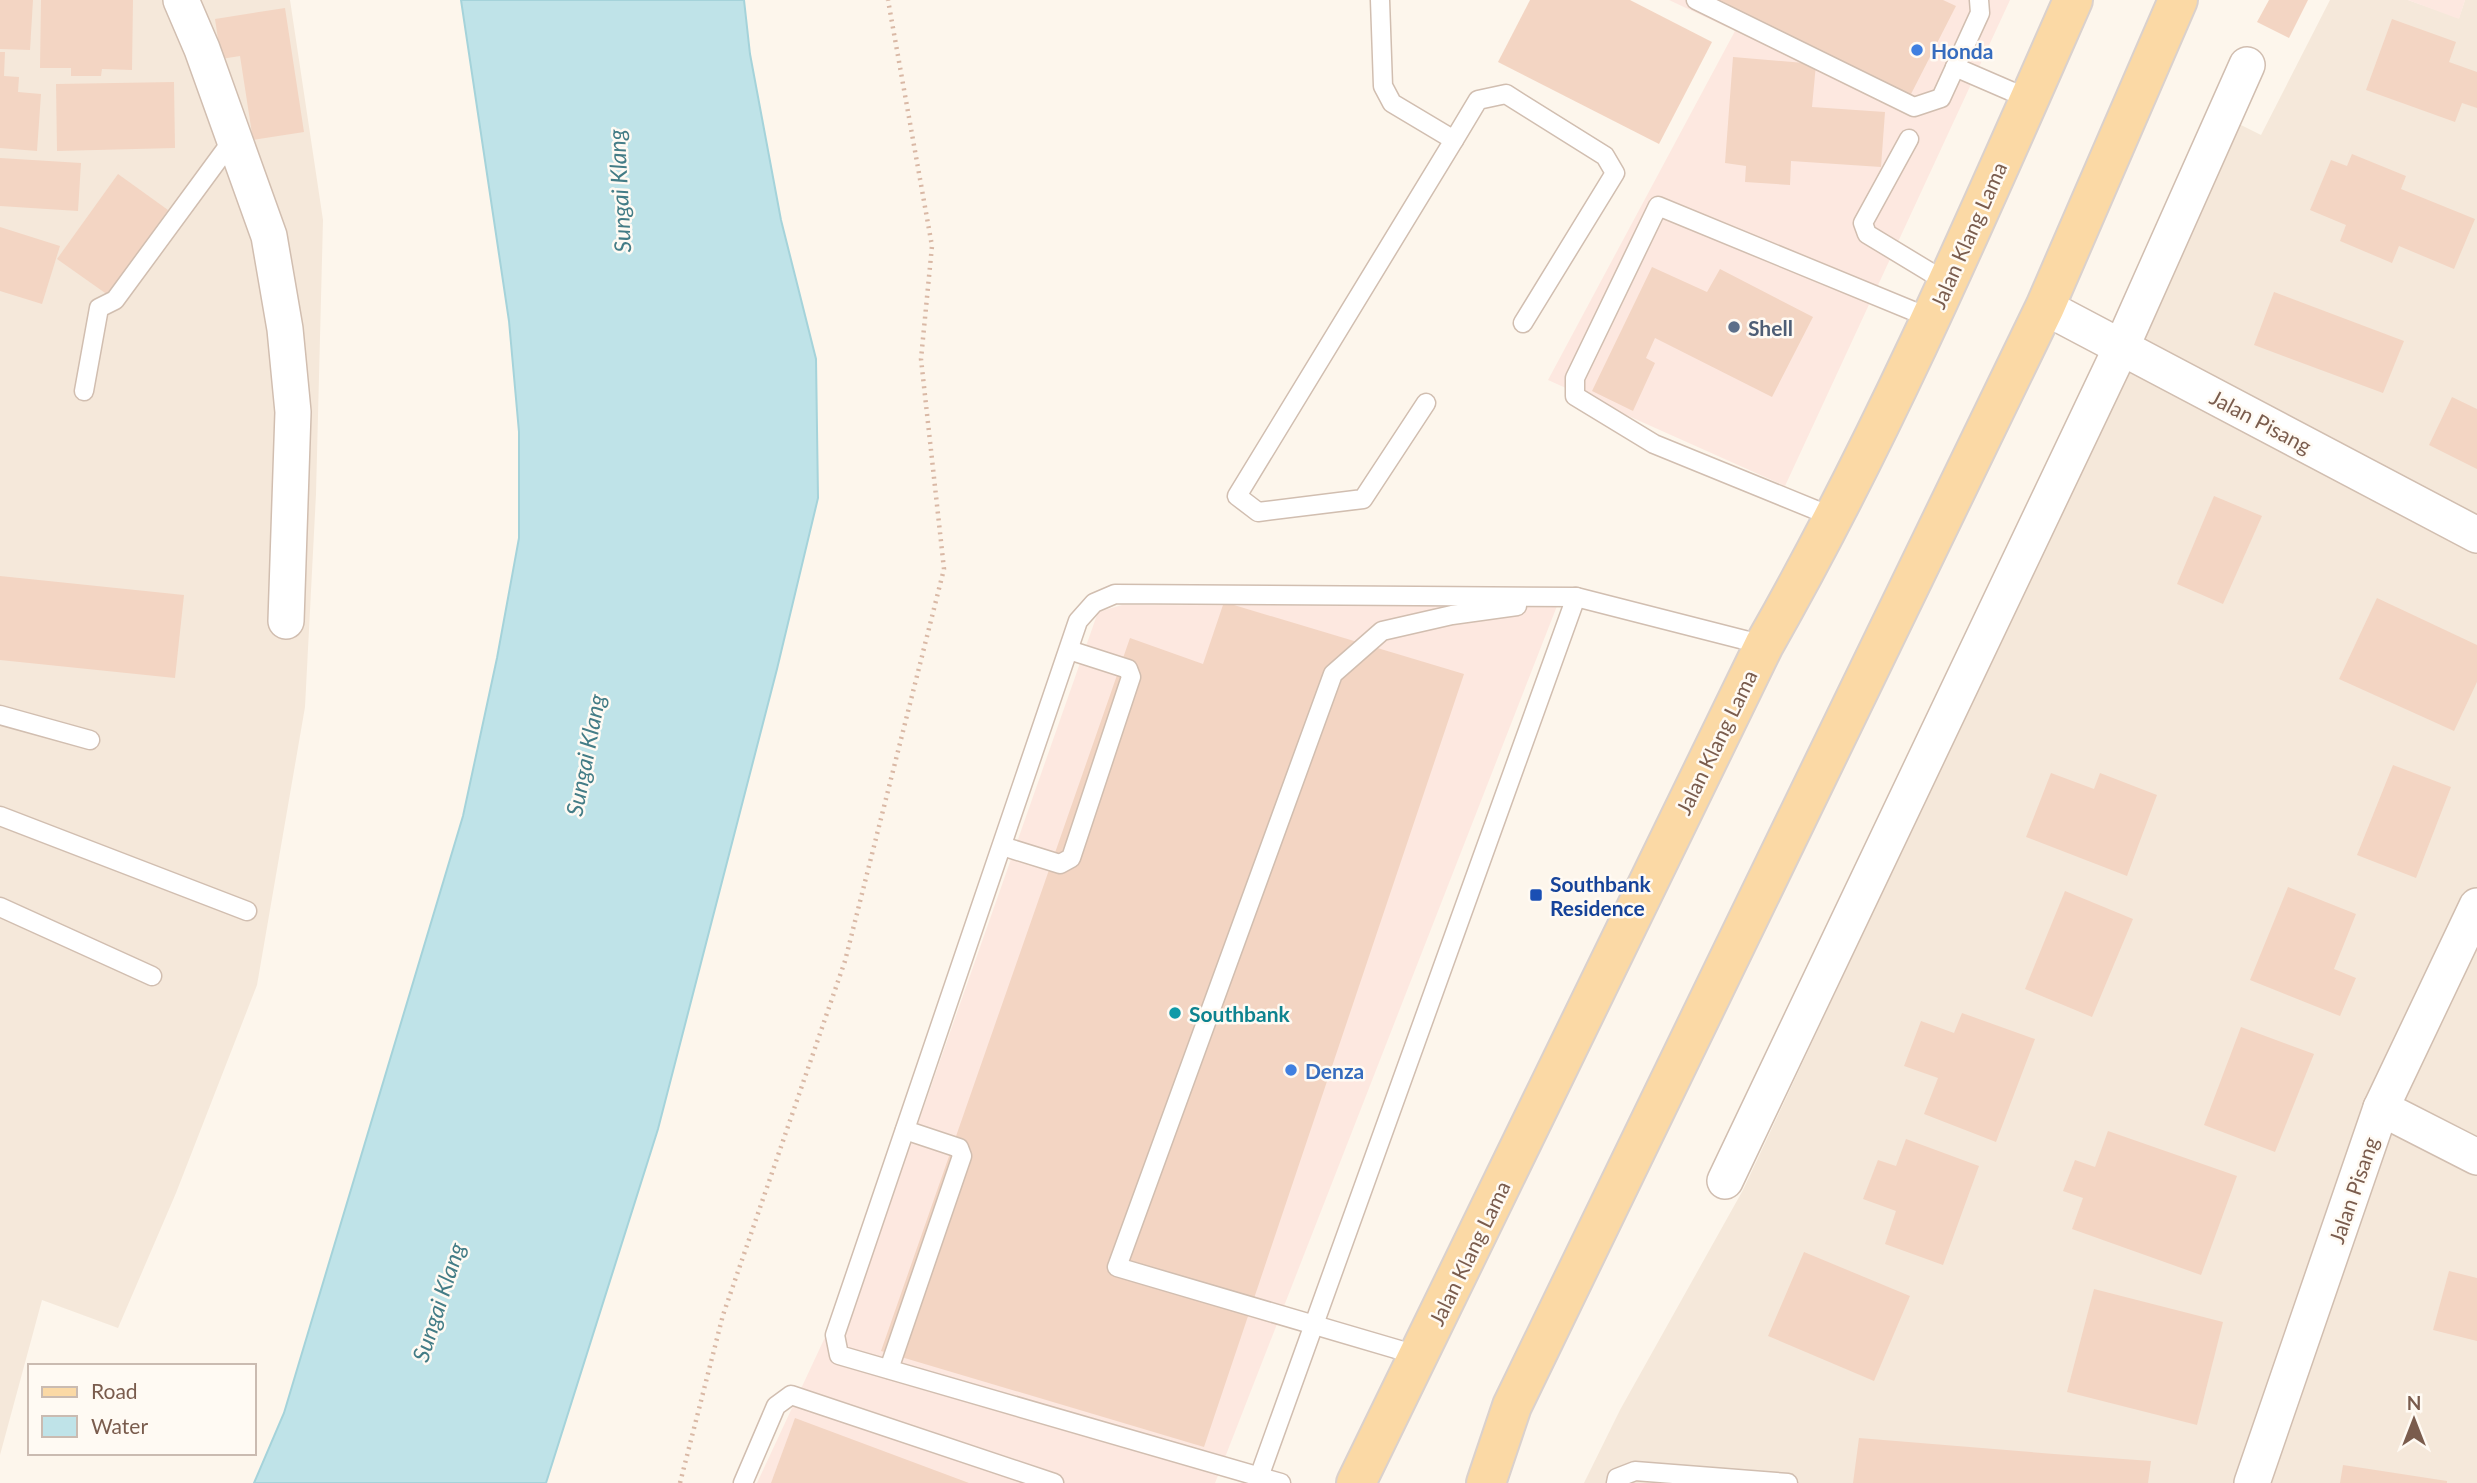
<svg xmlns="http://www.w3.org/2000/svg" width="2477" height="1483" font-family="Lato,sans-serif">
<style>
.residential{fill:#f5e8da}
.commercial{fill:#fde8e0}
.water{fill:#bfe3e8;stroke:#a5d3da;stroke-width:2}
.building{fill:#f3d5c3}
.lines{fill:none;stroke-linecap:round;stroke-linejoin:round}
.service-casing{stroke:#d1beb0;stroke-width:21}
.minor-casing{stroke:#d1beb0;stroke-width:38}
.primary-casing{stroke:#dad1cd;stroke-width:42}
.path{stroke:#d9b8a5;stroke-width:4.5;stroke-dasharray:2 5;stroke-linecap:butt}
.service{stroke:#fff;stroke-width:18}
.minor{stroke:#fff;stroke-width:35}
.primary{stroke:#fbd9a5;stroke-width:38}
.shop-dot{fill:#3f7fe0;stroke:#fffaf3;stroke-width:2.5}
.service-dot{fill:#5c6f8a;stroke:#fffaf3;stroke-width:2.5}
.transit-dot{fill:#1a4fb4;stroke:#fffaf3;stroke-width:2.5}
.culture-dot{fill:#0f9aa8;stroke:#fffaf3;stroke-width:2.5}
.labels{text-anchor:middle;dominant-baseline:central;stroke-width:5;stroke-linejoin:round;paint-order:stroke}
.shop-label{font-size:21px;font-weight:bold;fill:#366cbe;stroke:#fffaf3;text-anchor:start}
.street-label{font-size:21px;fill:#7a5c4d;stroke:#fffaf3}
.service-label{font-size:21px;font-weight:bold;fill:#4e5e75;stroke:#fffaf3;text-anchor:start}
.transit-label{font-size:21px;font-weight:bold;fill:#164399;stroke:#fffaf3;text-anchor:start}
.culture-label{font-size:21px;font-weight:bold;fill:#0d838f;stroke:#fffaf3;text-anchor:start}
.water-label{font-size:23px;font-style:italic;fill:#437c86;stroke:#fffaf3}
</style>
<rect width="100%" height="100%" fill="#fdf6ec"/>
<!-- residential -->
<g class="residential">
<path d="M0 0H290L323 220 316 494 305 707 257 985 176 1193 118 1328 42 1300 0 1455Z"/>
<path d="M2330 0H2408L2459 18 2465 0H2477V1483H1584L1620 1410 1743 1190 2099 429 2233 121 2261 135Z"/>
</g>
<!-- commercial -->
<g class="commercial">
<path d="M1669 0H2010L1785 486 1548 380 1735 31Z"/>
<path d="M2408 0H2465L2459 19Z"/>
<path d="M1122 605 1557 606 1215 1483H757L897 1183 1098 612Z"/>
</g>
<!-- water -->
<path class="water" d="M461 0H744L750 54 781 220 816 359 818 498 777 669 658 1129 546 1483H254L284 1413 463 816 497 658 519 538V432L509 321Z"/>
<!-- building -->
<g class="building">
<path d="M0 0H33L30 50 0 49Z"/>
<path d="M41 0H133L132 70 102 69 101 76H71V68H40Z"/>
<path d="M1530 0H1630L1712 42 1659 144 1498 62Z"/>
<path d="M1713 0H1943L1956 6 1909 98Z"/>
<path d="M2269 0H2308L2289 38 2257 22Z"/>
<path d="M285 8 304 132 253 140 240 56 221 59 215 19Z"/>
<path d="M2392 19 2456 42 2449 62 2477 72V108L2462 103 2455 122 2366 90Z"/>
<path d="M0 52H5L4 76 19 77 18 92 41 94 37 151 0 148Z"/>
<path d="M1733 57 1816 64 1812 107 1885 112 1881 167 1791 161 1790 185 1745 182 1746 166 1725 163Z"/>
<path d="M174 82 175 148 57 151 56 84Z"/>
<path d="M2352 154 2406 176 2401 189 2475 219 2454 269 2399 246 2392 263 2340 241 2346 225 2310 210 2331 160 2347 166Z"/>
<path d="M0 158 81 163 78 211 0 206Z"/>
<path d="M118 174 168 210 108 295 57 259Z"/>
<path d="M0 227 60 246 42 304 0 291Z"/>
<path d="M1652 267 1707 292 1720 269 1813 317 1772 397 1655 338 1646 358 1655 363 1633 411 1592 391Z"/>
<path d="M2274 292 2404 341 2383 393 2254 345Z"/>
<path d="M2452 397 2477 409V469L2429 445Z"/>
<path d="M2214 496 2262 516 2223 604 2177 584Z"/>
<path d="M0 576 184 595 175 678 0 660Z"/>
<path d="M2377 598 2477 645V682L2454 731 2339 679Z"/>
<path d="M1224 602 1464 674 1204 1447 881 1351 1130 638 1203 664Z"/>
<path d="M2393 765 2451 787 2416 878 2357 855Z"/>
<path d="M2051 773 2094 789 2100 773 2157 795 2127 876 2026 837Z"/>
<path d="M2288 887 2356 914 2334 969 2356 978 2340 1016 2250 980Z"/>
<path d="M2065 891 2133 919 2092 1017 2025 989Z"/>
<path d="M1962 1013 2035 1039 1996 1142 1924 1114 1938 1078 1904 1066 1921 1021 1954 1033Z"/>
<path d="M2241 1027 2314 1054 2275 1152 2204 1125Z"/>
<path d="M2108 1131 2237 1176 2201 1275 2072 1229 2083 1198 2063 1191 2075 1160 2095 1167Z"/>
<path d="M1906 1139 1979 1166 1943 1265 1885 1244 1896 1211 1863 1199 1878 1160 1896 1166Z"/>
<path d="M1804 1252 1910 1296 1874 1381 1768 1336Z"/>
<path d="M2449 1271 2477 1278V1341L2433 1330Z"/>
<path d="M2094 1289 2223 1322 2197 1425 2067 1392Z"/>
<path d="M795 1418 969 1483H771Z"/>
<path d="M1859 1438 2054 1454 2151 1461 2148 1483H1853Z"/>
<path d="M2343 1465 2447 1481V1483H2340Z"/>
</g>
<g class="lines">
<defs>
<g id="service">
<path d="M1380 0 1383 86 1392 103 1454 140 1237 496 1258 512 1363 499 1426 403"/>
<path d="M1696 0 1914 107 1941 98 1980 13 1979 0"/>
<path d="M1955 67 2029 99"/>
<path d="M1909 139 1863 223 1867 234 1948 283"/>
<path d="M1454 140 1478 100 1506 94 1605 156 1615 173 1523 323"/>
<path d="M84 391 99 308 115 300 234 138"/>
<path d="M1833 517 1654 444 1575 396V378L1658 206 1930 318"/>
<path d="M0 715 90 740"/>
<path d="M0 816 247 911"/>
<path d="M1002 846 1060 864 1071 858 1131 677 1128 669 1069 650"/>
<path d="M0 907 152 976"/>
<path d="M1420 1356 1117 1267 1333 674 1382 631 1452 615 1517 606"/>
<path d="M889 1369 962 1156 959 1148 905 1130"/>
<path d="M1259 1477 1576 597"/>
<path d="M743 1483 776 1406 791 1395 1054 1483"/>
<path d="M1281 1483 839 1355 835 1335 1078 621 1094 603 1115 594 1576 597 1764 645"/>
<path d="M1616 1483 1617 1478 1635 1471 1788 1483"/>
</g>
<g id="minor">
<path d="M181 0 202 49 269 236 285 329 293 412 286 621"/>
<path d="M2045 307 2477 535"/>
<path d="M2381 1108 2477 1157"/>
<path d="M1725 1181 2121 348 2247 65"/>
<path d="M2252 1483 2381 1108 2477 906"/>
</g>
<g id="primary">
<path d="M1356 1483 1764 645C1882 438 1977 218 2073 0"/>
<path d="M1486 1483 1512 1406 2045 307 2178 0"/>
</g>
</defs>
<!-- service casing -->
<use href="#service" class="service-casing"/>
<!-- minor casing -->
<use href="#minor" class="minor-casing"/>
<!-- primary casing -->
<use href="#primary" class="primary-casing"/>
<!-- path -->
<path class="path" d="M680 1483 723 1315 845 961 944 569 921 359 932 246 888 0"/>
<!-- service -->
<use href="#service" class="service"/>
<!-- minor -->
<use href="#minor" class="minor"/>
<!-- primary -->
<use href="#primary" class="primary"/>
</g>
<!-- markers -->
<g class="shop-dot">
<circle cx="1917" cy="50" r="7"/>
<circle cx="1291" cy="1070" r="7"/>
</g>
<circle class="service-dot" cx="1734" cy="327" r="7"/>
<rect class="transit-dot" x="1529" y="888" width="14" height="14" rx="3.5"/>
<circle class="culture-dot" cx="1175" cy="1013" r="7"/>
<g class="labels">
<!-- shop labels -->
<g class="shop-label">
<text x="1931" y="50">Honda</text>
<text x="1305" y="1070">Denza</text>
</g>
<!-- street labels -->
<g class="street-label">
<text transform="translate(1968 235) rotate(-66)">Jalan Klang Lama</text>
<text transform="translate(2261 421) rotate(28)">Jalan Pisang</text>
<text transform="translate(1716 742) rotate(-64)">Jalan Klang Lama</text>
<text transform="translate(2353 1190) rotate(-71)">Jalan Pisang</text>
<text transform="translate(1469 1253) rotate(-64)">Jalan Klang Lama</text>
</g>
<!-- service labels -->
<g class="service-label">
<text x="1748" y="327">Shell</text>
</g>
<!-- transit labels -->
<g class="transit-label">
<text x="1550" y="883">Southbank<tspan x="1550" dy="24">Residence</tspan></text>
</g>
<!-- culture labels -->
<g class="culture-label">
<text x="1189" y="1013">Southbank</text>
</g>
<!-- water labels -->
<g class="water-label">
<text transform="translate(619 191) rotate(-93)">Sungai Klang</text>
<text transform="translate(585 755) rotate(-79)">Sungai Klang</text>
<text transform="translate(438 1302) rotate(-72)">Sungai Klang</text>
</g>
</g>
<!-- legend -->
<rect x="28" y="1364" width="228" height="91" fill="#fffaf3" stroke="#cabbb1" stroke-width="2"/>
<rect x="42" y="1387" width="35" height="10" fill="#fbd9a5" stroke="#cabbb1" stroke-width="2"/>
<text x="91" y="1399" font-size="21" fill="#7a5c4d">Road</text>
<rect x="42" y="1416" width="35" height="21" fill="#bfe3e8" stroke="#cabbb1" stroke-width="2"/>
<text x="91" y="1434" font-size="21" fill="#7a5c4d">Water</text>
<!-- north arrow -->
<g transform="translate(2414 1420)" stroke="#fffaf3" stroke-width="5" paint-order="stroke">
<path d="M0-5L12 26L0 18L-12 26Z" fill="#7a5c4d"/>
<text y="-10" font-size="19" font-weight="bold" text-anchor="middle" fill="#7a5c4d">N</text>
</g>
</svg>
